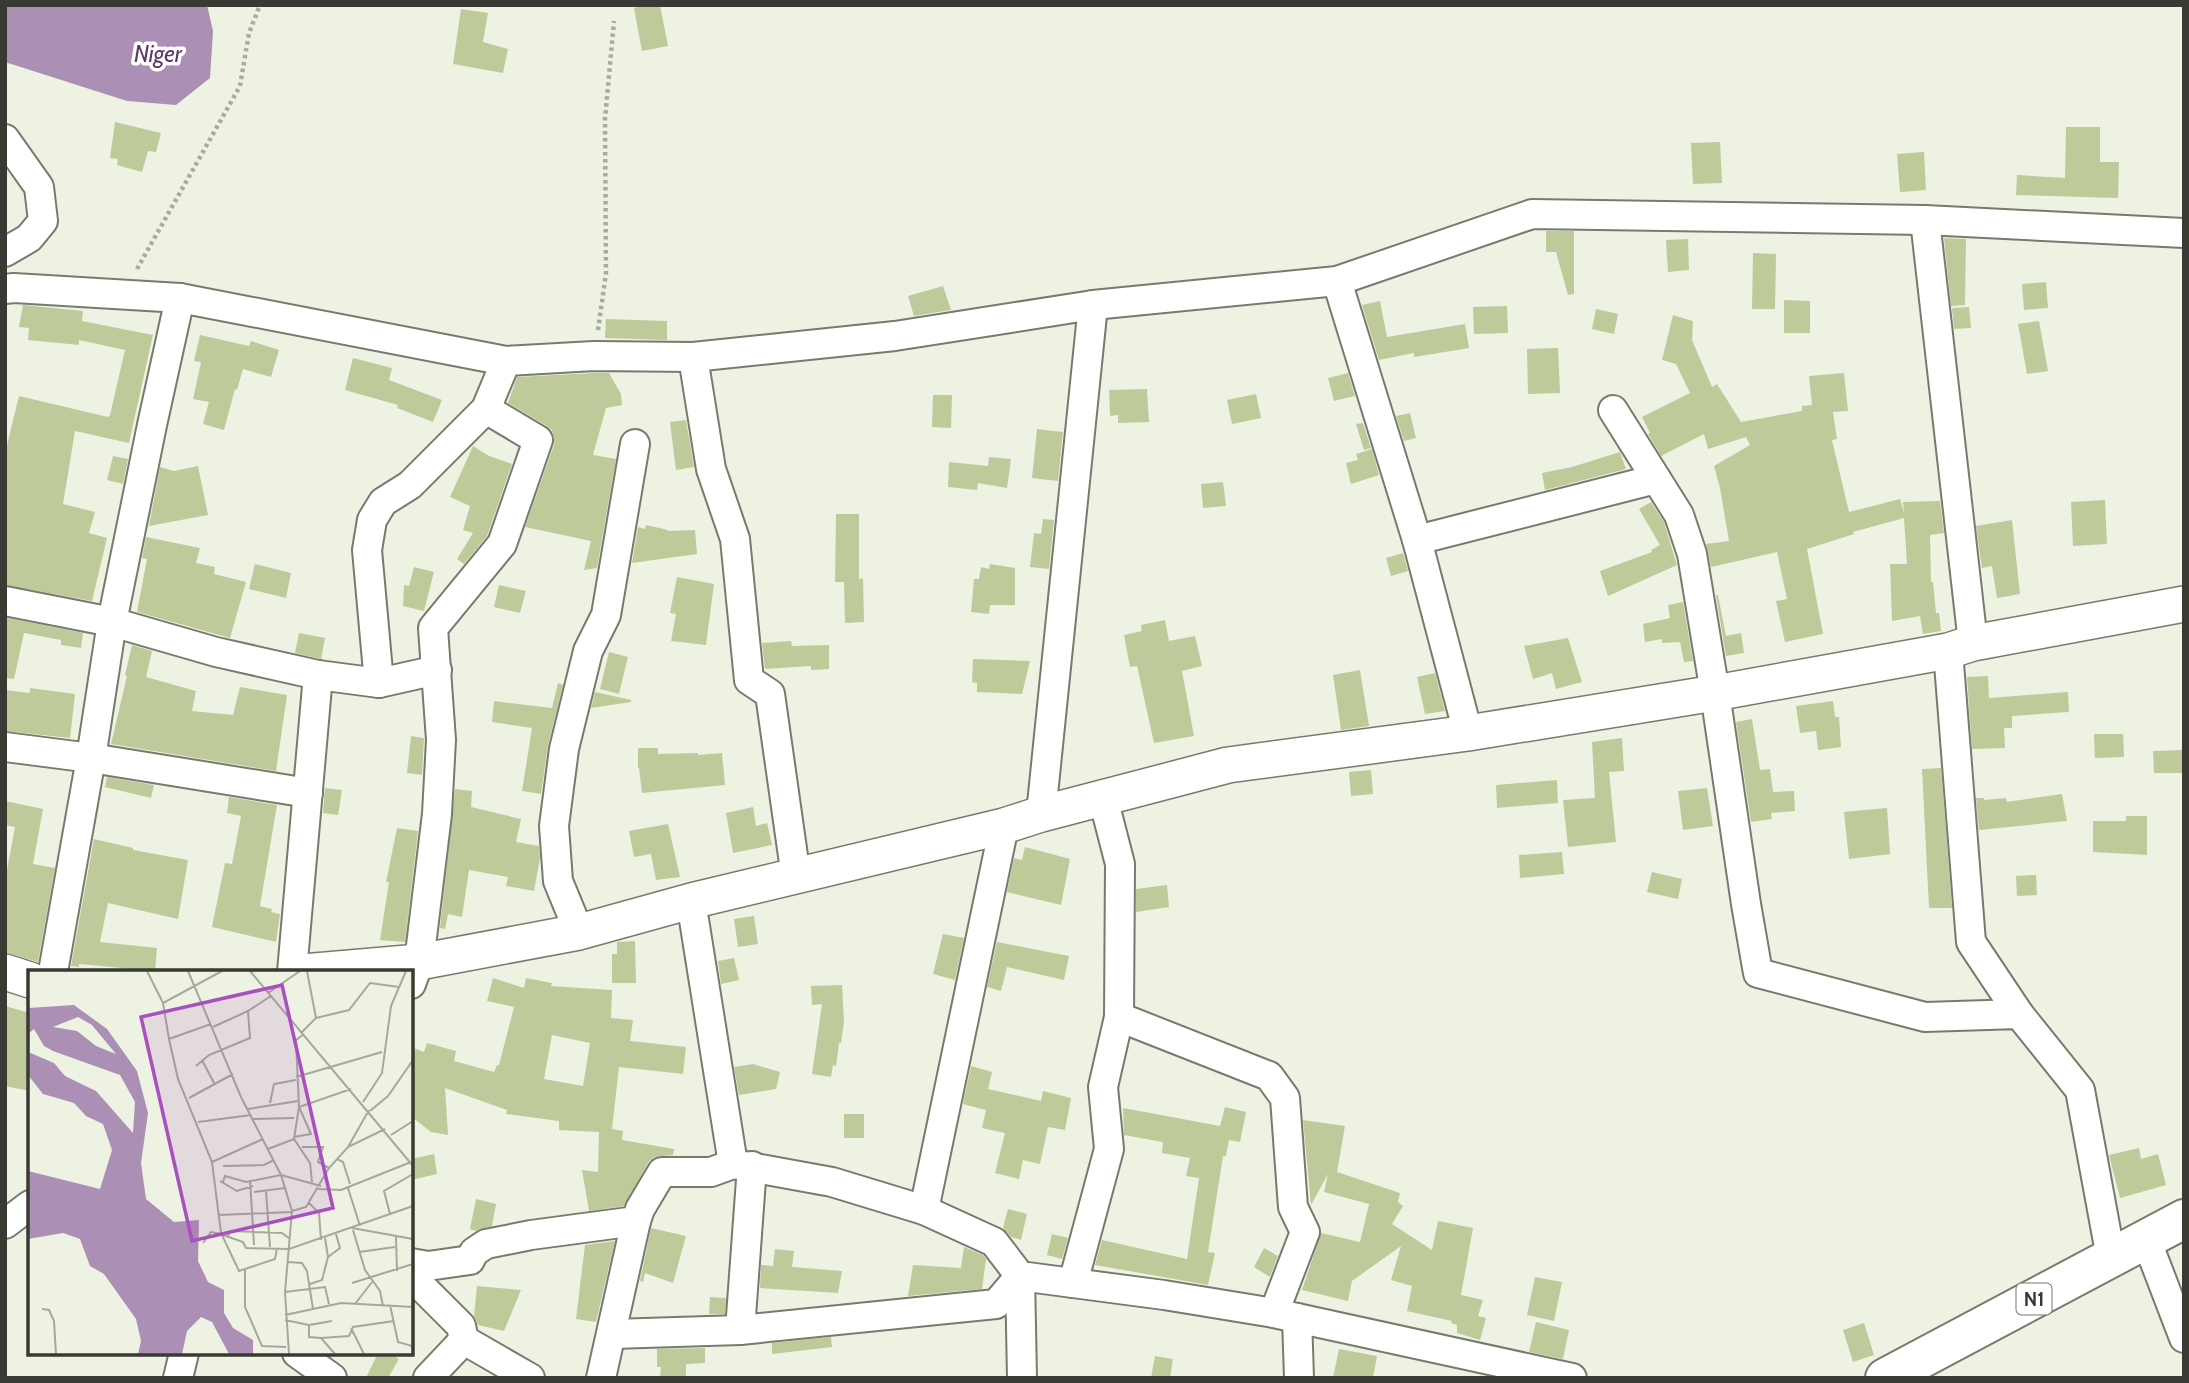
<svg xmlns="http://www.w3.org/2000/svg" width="2189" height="1383" font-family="Cabin,sans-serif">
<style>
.water{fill:#ac8fb5}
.building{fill:#bfca9b;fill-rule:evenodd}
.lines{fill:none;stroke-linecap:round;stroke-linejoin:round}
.minor-casing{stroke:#777b6d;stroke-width:32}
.tertiary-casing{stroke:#777b6d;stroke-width:38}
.primary-casing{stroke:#777b6d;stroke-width:42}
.path{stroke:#a8ab9f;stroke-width:4.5;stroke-dasharray:3.5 3.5;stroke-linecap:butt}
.minor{stroke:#fff;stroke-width:28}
.tertiary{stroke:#fff;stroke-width:35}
.primary{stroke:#fff;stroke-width:38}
.labels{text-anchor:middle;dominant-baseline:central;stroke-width:7;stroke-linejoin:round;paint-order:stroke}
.shield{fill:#fff;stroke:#747571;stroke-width:2}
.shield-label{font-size:19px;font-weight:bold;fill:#393a34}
.water-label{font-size:23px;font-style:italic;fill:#5c3567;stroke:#fff}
.inset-road{fill:none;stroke:#a6a89d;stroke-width:2}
.view{fill:#a750be;fill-opacity:0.15;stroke:#a750be;stroke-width:3.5}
.inset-edge{fill:none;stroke:#393a34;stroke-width:3.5}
</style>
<rect width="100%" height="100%" fill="#eef2e3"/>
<!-- water -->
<path class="water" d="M5 5H207L213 31 210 78 176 105 127 101 5 62Z"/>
<!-- building -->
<g class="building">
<path d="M646 5H660L668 46 642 51 634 8Z"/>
<path d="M461 9 488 13 483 42 508 49 503 73 453 64Z"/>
<path d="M115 122 161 133 156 152 148 151 142 172 117 165 118 159 110 158Z"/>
<path d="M2066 127H2100V162H2119L2118 198 2016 195 2017 175 2065 178Z"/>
<path d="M1720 142 1722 183 1693 184 1691 143Z"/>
<path d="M1924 152 1926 190 1900 192 1897 154Z"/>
<path d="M1546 231H1574V294L1568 295 1556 252H1546Z"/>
<path d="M1944 238 1966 239 1965 305 1951 306Z"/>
<path d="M1688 239 1689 270 1668 272 1666 240Z"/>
<path d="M1753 253 1776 254 1775 309H1752Z"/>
<path d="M2046 282 2048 308 2024 310 2022 284Z"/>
<path d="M943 286 951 310 914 316 908 296Z"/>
<path d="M1784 300 1810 301V333H1784Z"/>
<path d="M1380 301 1387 337 1465 324 1469 348 1414 357V353L1379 360 1362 305Z"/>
<path d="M23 305 83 311 82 321 153 335 129 443 75 431 63 504 95 512 89 533 107 538 92 601 5 585V453L19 396 108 417 110 415 125 350 79 340V345L28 340 29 328 19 327Z"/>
<path d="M1507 306 1508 333 1474 334 1473 307Z"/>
<path d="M1969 307 1971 328 1954 329 1952 308Z"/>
<path d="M1596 309 1618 314 1614 334 1592 329Z"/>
<path d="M1673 315 1693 321 1692 340 1712 387 1717 384 1741 422 1802 411V406L1812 405 1809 376 1844 373 1848 411 1833 412 1837 439 1832 440 1849 512 1900 499 1904 513 1903 502 1940 501 1944 533 1930 535 1931 582H1933L1936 613H1939L1941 631 1923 634 1920 616 1892 621 1890 564H1907L1904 518 1853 532 1854 534 1807 549 1823 634 1785 642 1776 601 1787 599 1777 552 1711 567 1706 544 1729 541 1720 488 1714 466 1750 445 1746 437 1708 449 1704 434 1661 456 1648 434 1650 433 1642 417 1690 393 1676 364 1662 360Z"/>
<path d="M606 319 667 321V340L605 338Z"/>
<path d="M2039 321 2048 371 2027 374 2018 324Z"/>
<path d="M200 335 249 346 251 341 279 350 271 377 243 369 237 390 235 389 224 430 203 424 209 402 193 399 201 362 194 361Z"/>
<path d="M1558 348 1560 393 1528 394 1527 349Z"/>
<path d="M353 358 392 368 389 380 442 400 433 422 397 408 398 405 345 390Z"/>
<path d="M594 373H609L621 394 622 405 606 408 593 455 616 459 597 568 584 570 591 541 525 527 554 445V437L552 430 547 426 508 403 517 377Z"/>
<path d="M1348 373 1355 396 1334 401 1328 378Z"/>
<path d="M1147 389 1149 422 1118 423V415L1110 416 1109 390Z"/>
<path d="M1256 394 1261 418 1232 424 1227 400Z"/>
<path d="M933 395H952L951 428 932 427Z"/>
<path d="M1410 413 1416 438 1404 441 1396 416Z"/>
<path d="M686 420 694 467 676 470 670 422Z"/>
<path d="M1363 423 1371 448 1364 450 1356 424Z"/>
<path d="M1037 429 1063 432 1058 481 1032 478Z"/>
<path d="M473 446 489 456 512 464 487 536 464 564 457 559 473 533 463 530 470 506 450 497Z"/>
<path d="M1372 449 1379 475 1351 484 1346 463 1358 460 1356 454Z"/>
<path d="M1620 452 1626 469 1545 490 1542 473 1572 467Z"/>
<path d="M113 456 128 459 123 484 107 480Z"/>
<path d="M989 457 1011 459 1007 488 978 483 977 490 948 487 949 462 988 466Z"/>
<path d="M198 466 208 515 149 526 160 467 174 471Z"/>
<path d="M1223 482 1226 506 1203 508 1201 484Z"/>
<path d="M2105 500 2107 544 2073 546 2071 502Z"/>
<path d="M1651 502 1664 522 1677 565 1608 596 1600 571 1652 552 1651 550 1660 545 1639 509Z"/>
<path d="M836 514H859V579L863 578 864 622 845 623 844 582H835Z"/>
<path d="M1043 519 1054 520 1049 569 1030 567 1034 533 1041 534Z"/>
<path d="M2012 520 2020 594 1997 598 1992 566 1982 568 1976 526Z"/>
<path d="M646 525 668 530V531L695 530 697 554 632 563 638 527 645 529Z"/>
<path d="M146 537 200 548 196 563 215 567 214 574 246 582 230 638 137 612 147 559 142 558Z"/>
<path d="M1403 553 1408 571 1391 576 1386 558Z"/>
<path d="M255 564 291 573 286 598 249 589Z"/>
<path d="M990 564 1015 568V605H990L989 614 971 612 974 579H979L981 567 989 569Z"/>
<path d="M414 567 434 572 424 611 403 606 404 585 409 586Z"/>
<path d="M677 577 714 584 706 645 671 641 676 614 670 613Z"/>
<path d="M499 585 526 591 520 613 494 607Z"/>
<path d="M1716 595H1718L1726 636 1741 633 1744 653 1726 656Z"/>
<path d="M1683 602 1693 661 1684 662 1680 642 1662 643V639L1645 642 1643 624 1670 618 1668 605Z"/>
<path d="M7 618 83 633 81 648 61 645V640L24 633 14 679 5 678Z"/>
<path d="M1165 620 1169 641 1195 636 1202 666 1182 671 1194 736 1154 743 1137 666 1130 667 1124 635 1142 631 1141 625Z"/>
<path d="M299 633 325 638 321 659 295 653Z"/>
<path d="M1568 638 1582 682 1556 689 1552 673 1533 679 1524 646Z"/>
<path d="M791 641 792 646 829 645V669L811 670V666L765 669 762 643Z"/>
<path d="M132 645 152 651 146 677 196 691 192 711 233 715 240 687 287 695 276 771 111 744 127 676 125 675Z"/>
<path d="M609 652 628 657 619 694 600 689Z"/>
<path d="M973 659 1030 661 1022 694 977 692V683L972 682Z"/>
<path d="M1360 670 1369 726 1341 730 1333 675Z"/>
<path d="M1435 673 1445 711 1425 714 1417 677Z"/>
<path d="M1988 676 1989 698 2068 692 2069 712 2012 716V728H2004L2005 748 1972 749 1967 677Z"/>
<path d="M558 683 563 685 548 745 541 794 522 791 532 728 492 722 494 701 552 708Z"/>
<path d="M30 688 75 694 70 738 5 731V690L30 693Z"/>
<path d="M595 692 631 700V702L591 708Z"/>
<path d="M1833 701 1835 717H1839L1841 747 1818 750 1816 731 1800 733 1796 706Z"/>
<path d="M1752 719 1760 770 1770 769 1773 792 1794 791 1795 811 1771 813 1772 819 1751 822 1736 722Z"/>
<path d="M2094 734H2123L2124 757 2095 758Z"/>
<path d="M411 736 424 738 422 775 407 773Z"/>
<path d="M1622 738 1624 771 1609 772 1616 842 1568 847 1563 800 1595 798 1592 742Z"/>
<path d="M638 748H658V754L698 753V755L722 753 725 785 642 793 639 768H638Z"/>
<path d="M2184 750V773H2154L2153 751Z"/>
<path d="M1941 768 1952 908H1929L1922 769Z"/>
<path d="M1371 770 1373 794 1351 796 1349 772Z"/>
<path d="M107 777 154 785 151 798 105 787Z"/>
<path d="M1557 780 1558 803 1497 808 1496 785Z"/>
<path d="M325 788 342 790 338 815 323 813Z"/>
<path d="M1707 788 1713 826 1683 830 1678 791Z"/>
<path d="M455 789 472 791 471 807 521 819 516 842 539 846 540 858 534 891 506 886 508 877 469 870 462 917 448 914 445 929 440 928Z"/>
<path d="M2062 794 2067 821 1979 830 1976 798H1984V800L2006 798 2007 802Z"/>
<path d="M229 797 277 805 260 906 272 909 271 912 280 914 276 942 212 927 225 863 232 864 241 816 227 813Z"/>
<path d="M5 801 43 809 33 864 55 868 38 962 5 952V880L15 827 5 825Z"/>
<path d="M753 807 756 826 767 823 772 845 733 853 726 813Z"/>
<path d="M1887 808 1890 854 1849 859 1844 812Z"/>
<path d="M2126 816H2147V855L2093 852V821H2126Z"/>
<path d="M668 824 680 877 656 880 651 854 634 857 629 831Z"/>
<path d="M397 828 418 831 405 942 380 940 389 882H386Z"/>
<path d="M94 839 133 848V850L188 860 178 919 108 903 100 942 157 948 155 971 79 964V967L71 966Z"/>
<path d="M1025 847 1070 859 1061 905 1007 892 1014 858 1022 860Z"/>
<path d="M1562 852 1564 874 1520 878 1519 855Z"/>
<path d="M1652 872 1682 879 1678 899 1647 892Z"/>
<path d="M2036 875 2037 895 2017 896 2016 876Z"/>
<path d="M1167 885 1169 907 1136 912V889Z"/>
<path d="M754 916 758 944 738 947 734 919Z"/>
<path d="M943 934 964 938 955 980 933 974Z"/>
<path d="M635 941 636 983H612V954H617V942Z"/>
<path d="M997 942 1069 956 1064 980 1007 967 1001 991 987 987Z"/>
<path d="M734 958 739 980 721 984 718 961Z"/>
<path d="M493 978 524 988 526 978 552 983 551 986 612 990 611 1018 633 1020 630 1041 686 1047 683 1074 619 1067 612 1129 623 1131 622 1140 674 1149 673 1155 654 1157 648 1163 624 1206 589 1211 582 1170 598 1172 599 1132 559 1130V1121L506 1114 507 1110 445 1088 448 1135 431 1132 412 1117 411 1047 424 1052 427 1043 456 1051 454 1061 494 1072 497 1065H499L514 1007 487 1001ZM552 1035 590 1043 583 1086 544 1079Z"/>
<path d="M842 985 844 1022 841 1043H839L836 1066 833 1065 831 1077 812 1074 822 1004 812 1005 811 986Z"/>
<path d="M5 1006 30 1013V1091L5 1086Z"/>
<path d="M753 1064 780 1072 776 1089 739 1095 734 1067Z"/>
<path d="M971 1066 992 1072 988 1089 1041 1101 1043 1091 1071 1098 1065 1130 1048 1127 1040 1164 1023 1160 1019 1179 995 1173 1005 1133 982 1128 986 1110 963 1104Z"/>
<path d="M1225 1107 1246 1112 1240 1142 1229 1140 1226 1156H1223L1208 1252 1215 1253 1208 1285 1095 1265 1102 1240 1187 1259 1199 1178 1186 1176 1190 1158 1162 1153 1163 1142 1124 1135 1123 1108 1220 1126Z"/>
<rect x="844" y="1114" width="20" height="24"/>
<path d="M1303 1120 1345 1126 1337 1172 1400 1193 1398 1202 1403 1206 1392 1224 1432 1250 1438 1221 1473 1228 1461 1295 1483 1300 1478 1316 1486 1318 1480 1340 1457 1333V1325L1451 1323 1452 1321 1407 1311 1412 1286 1391 1280 1401 1246 1352 1281 1348 1301 1302 1290 1321 1233 1360 1242 1369 1204 1324 1192 1328 1174 1311 1205Z"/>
<path d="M2139 1148 2141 1159 2158 1154 2166 1185 2120 1198 2109 1155Z"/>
<path d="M434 1154 437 1174 411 1180V1159Z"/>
<path d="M476 1199 496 1204 492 1226 476 1231 470 1229Z"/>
<path d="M1008 1209 1027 1214 1021 1240 1011 1237 1003 1228Z"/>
<path d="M651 1228 686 1236 673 1283 645 1273 643 1282 640 1281Z"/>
<path d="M1052 1234 1068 1238 1062 1259 1047 1255Z"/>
<path d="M615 1241 596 1322 576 1319 585 1245Z"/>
<path d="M964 1247 983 1255 986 1259 982 1289 908 1296 913 1265 961 1268Z"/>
<path d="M1264 1248 1278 1256 1270 1277 1254 1267Z"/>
<path d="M775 1249 794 1251 792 1267 842 1271 838 1293 760 1288 761 1265 773 1266Z"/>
<path d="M1535 1277 1562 1282 1554 1321 1527 1315Z"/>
<path d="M477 1286 521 1290 504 1331 478 1325 474 1316Z"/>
<path d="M710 1297 726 1298 725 1314H709Z"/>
<path d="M1536 1322 1569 1330 1563 1359 1529 1352Z"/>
<path d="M1864 1323 1874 1355 1853 1362 1843 1330Z"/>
<path d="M831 1337 832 1347 772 1354V1343Z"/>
<path d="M705 1348V1363L686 1364V1378H660L661 1367H657V1349Z"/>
<path d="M1339 1349 1377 1356 1373 1378H1333Z"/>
<path d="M378 1353H389L399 1359 388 1378H366Z"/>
<path d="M1155 1356 1173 1359 1170 1378H1151Z"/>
</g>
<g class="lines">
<defs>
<g id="minor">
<path d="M5 139 39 187 43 221 29 238 5 252"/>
<path d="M1925 220 1973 643"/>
<path d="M1337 281 1417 540 1468 733"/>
<path d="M5 289 14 288 180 298 506 361 594 356 693 357 895 336 1093 305 1337 281 1532 214 1925 220 2184 233"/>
<path d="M693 357 711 469 735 539 749 680 770 694 796 877"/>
<path d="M1613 410 1679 515 1692 554 1715 693 1746 904 1758 973 1925 1017 2019 1014 2080 1090 2111 1258"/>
<path d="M1417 540 1656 479"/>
<path d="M5 601 112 622 216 652 318 675 379 683 437 670"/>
<path d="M1948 651 1971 942 2019 1014"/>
<path d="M379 683 367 550 372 520 383 502 410 485 486 409 506 361"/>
<path d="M5 747 91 758 308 793"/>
<path d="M1041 814 1093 305"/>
<path d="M691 901 733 1164 832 1182 924 1210 994 1242 1020 1276 1164 1295 1274 1313 1572 1378"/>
<path d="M579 932 558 881 554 826 564 749 588 651 606 615 635 444"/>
<path d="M53 972 91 758 112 622 152 425 180 298"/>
<path d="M292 972 318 675"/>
<path d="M411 984 419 962 437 814 441 740 433 628 502 544 538 440 486 409"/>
<path d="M1119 1017 1269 1076 1285 1098 1293 1207 1305 1232 1274 1313"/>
<path d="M752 1166 740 1330 996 1304 1020 1276"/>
<path d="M924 1210 1004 826"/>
<path d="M5 1224 30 1205"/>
<path d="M2146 1239 2184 1338"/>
<path d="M411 1263 428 1266 470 1260 474 1252 486 1244 531 1235 636 1221 640 1209 662 1172H711L733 1164"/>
<path d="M411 1276 461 1326 464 1340"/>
<path d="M1020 1276 1022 1378"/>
<path d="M1073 1283 1109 1149 1103 1087 1119 1017 1120 864 1103 798"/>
<path d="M1297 1318 1299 1378"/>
<path d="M612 1334 740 1330"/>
<path d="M297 1353 332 1378"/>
<path d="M178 1378 184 1353"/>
<path d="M428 1378 464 1340 530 1378"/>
<path d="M601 1378 636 1221"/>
</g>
<g id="tertiary">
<path d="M5 972 30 980"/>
<path d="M303 972 419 962 579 932 691 901 1004 826 1041 814 1228 765 1468 733 1715 693 1948 651 1973 643 2184 604"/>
</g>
<path id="primary" d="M1885 1378 2184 1219"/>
</defs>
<!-- minor casing -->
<use href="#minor" class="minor-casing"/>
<!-- tertiary casing -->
<use href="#tertiary" class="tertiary-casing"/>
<!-- primary casing -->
<use href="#primary" class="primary-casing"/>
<!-- path -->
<g class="path">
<path d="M137 269 240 86 249 33 260 5"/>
<path d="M598 330 606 273 605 119 614 21"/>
</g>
<!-- minor -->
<use href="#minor" class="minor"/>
<!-- tertiary -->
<use href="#tertiary" class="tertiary"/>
<!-- primary -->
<use href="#primary" class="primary"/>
</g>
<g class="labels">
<!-- shield labels -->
<rect class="shield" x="2016.5" y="1283.5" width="35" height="31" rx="5"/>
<g class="shield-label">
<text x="2034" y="1299">N1</text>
</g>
<!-- water labels -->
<g class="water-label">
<text x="158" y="54">Niger</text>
</g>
</g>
<!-- overview -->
<g transform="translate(28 970)">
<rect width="385" height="385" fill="#eef2e3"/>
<path d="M46 35 79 59 109 101 120 143 113 193 118 229 146 252 171 250 170 291 180 312 196 320V343L205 358 225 370V384H201L184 352 173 347 159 361 154 384H110L113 371 108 349 76 304 62 296 52 269 35 263 0 269V201L72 219 84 180 75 154 58 146 46 133 15 124 0 105V82L26 93 37 106 68 121 105 163 107 132 92 105 25 81 16 76 6 59 0 64V38ZM50 47 64 55 88 84 68 76 49 61 25 57Z" fill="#ac8fb5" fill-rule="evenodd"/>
<path class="inset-road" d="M119 1 135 33M160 1 213 127 253 205 264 241 257 322 261 384M194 1 135 33 141 69 150 109 184 192 193 263 211 301 247 289 249 278M222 1 385 196M240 23 272 1M288 48 321 40 342 13 371 17M185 57 220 41M274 62 288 48 279 1M141 69 183 54M174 90 186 113M168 96 181 85 222 68 220 41 243 26M268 107 354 82M161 128 205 104M335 132 354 103 363 36 378 1M242 133 246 114 268 110M220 139 270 131M342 141 360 126 385 90M225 149 266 148M170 152 223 145M363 165 385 151M266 167 283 164 271 137 323 119M266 169 282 193 284 212M274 177H295L290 192 301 198M320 177 341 140M240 179 266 169 271 137 268 70 276 64M309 189 315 192 322 214M184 192 235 169M195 196 236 195 246 190M222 210 226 275M192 211 209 221 225 216M195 212 197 206 218 212 253 205 293 216M320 218 332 256M290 219 313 220 383 192M238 221 242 277M226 222 257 218M280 232 291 243 293 270M264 241 278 237 301 198 320 177 357 159M362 244 356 221 385 204M190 245 264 242M324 258 385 269M325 260 337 300 352 321 355 336M195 265 215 272 218 278 261 279 385 236M199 267 203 261 254 263 262 269M368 267 369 301M175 273 183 262 194 264M331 282 367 277M300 287 312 278 308 264M260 292 274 293 279 301 285 339M217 299V337L234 376 258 377M324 313 385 294M282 314 294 310 300 287 297 268M257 322 297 317 301 334M327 334 344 312M362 335 370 372 384 376 385 380M14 339 21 340 26 351 28 384M257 345 313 333 385 337M257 350 281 355V367L293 368 307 384M281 355 304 351M323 358 336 384M293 368 321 366 325 357 366 351"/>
<path class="view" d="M254 15 305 238 164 271 113 47Z"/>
<rect width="385" height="385" class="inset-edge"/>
</g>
<!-- border -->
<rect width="2189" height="1383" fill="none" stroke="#393a34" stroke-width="14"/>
</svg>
